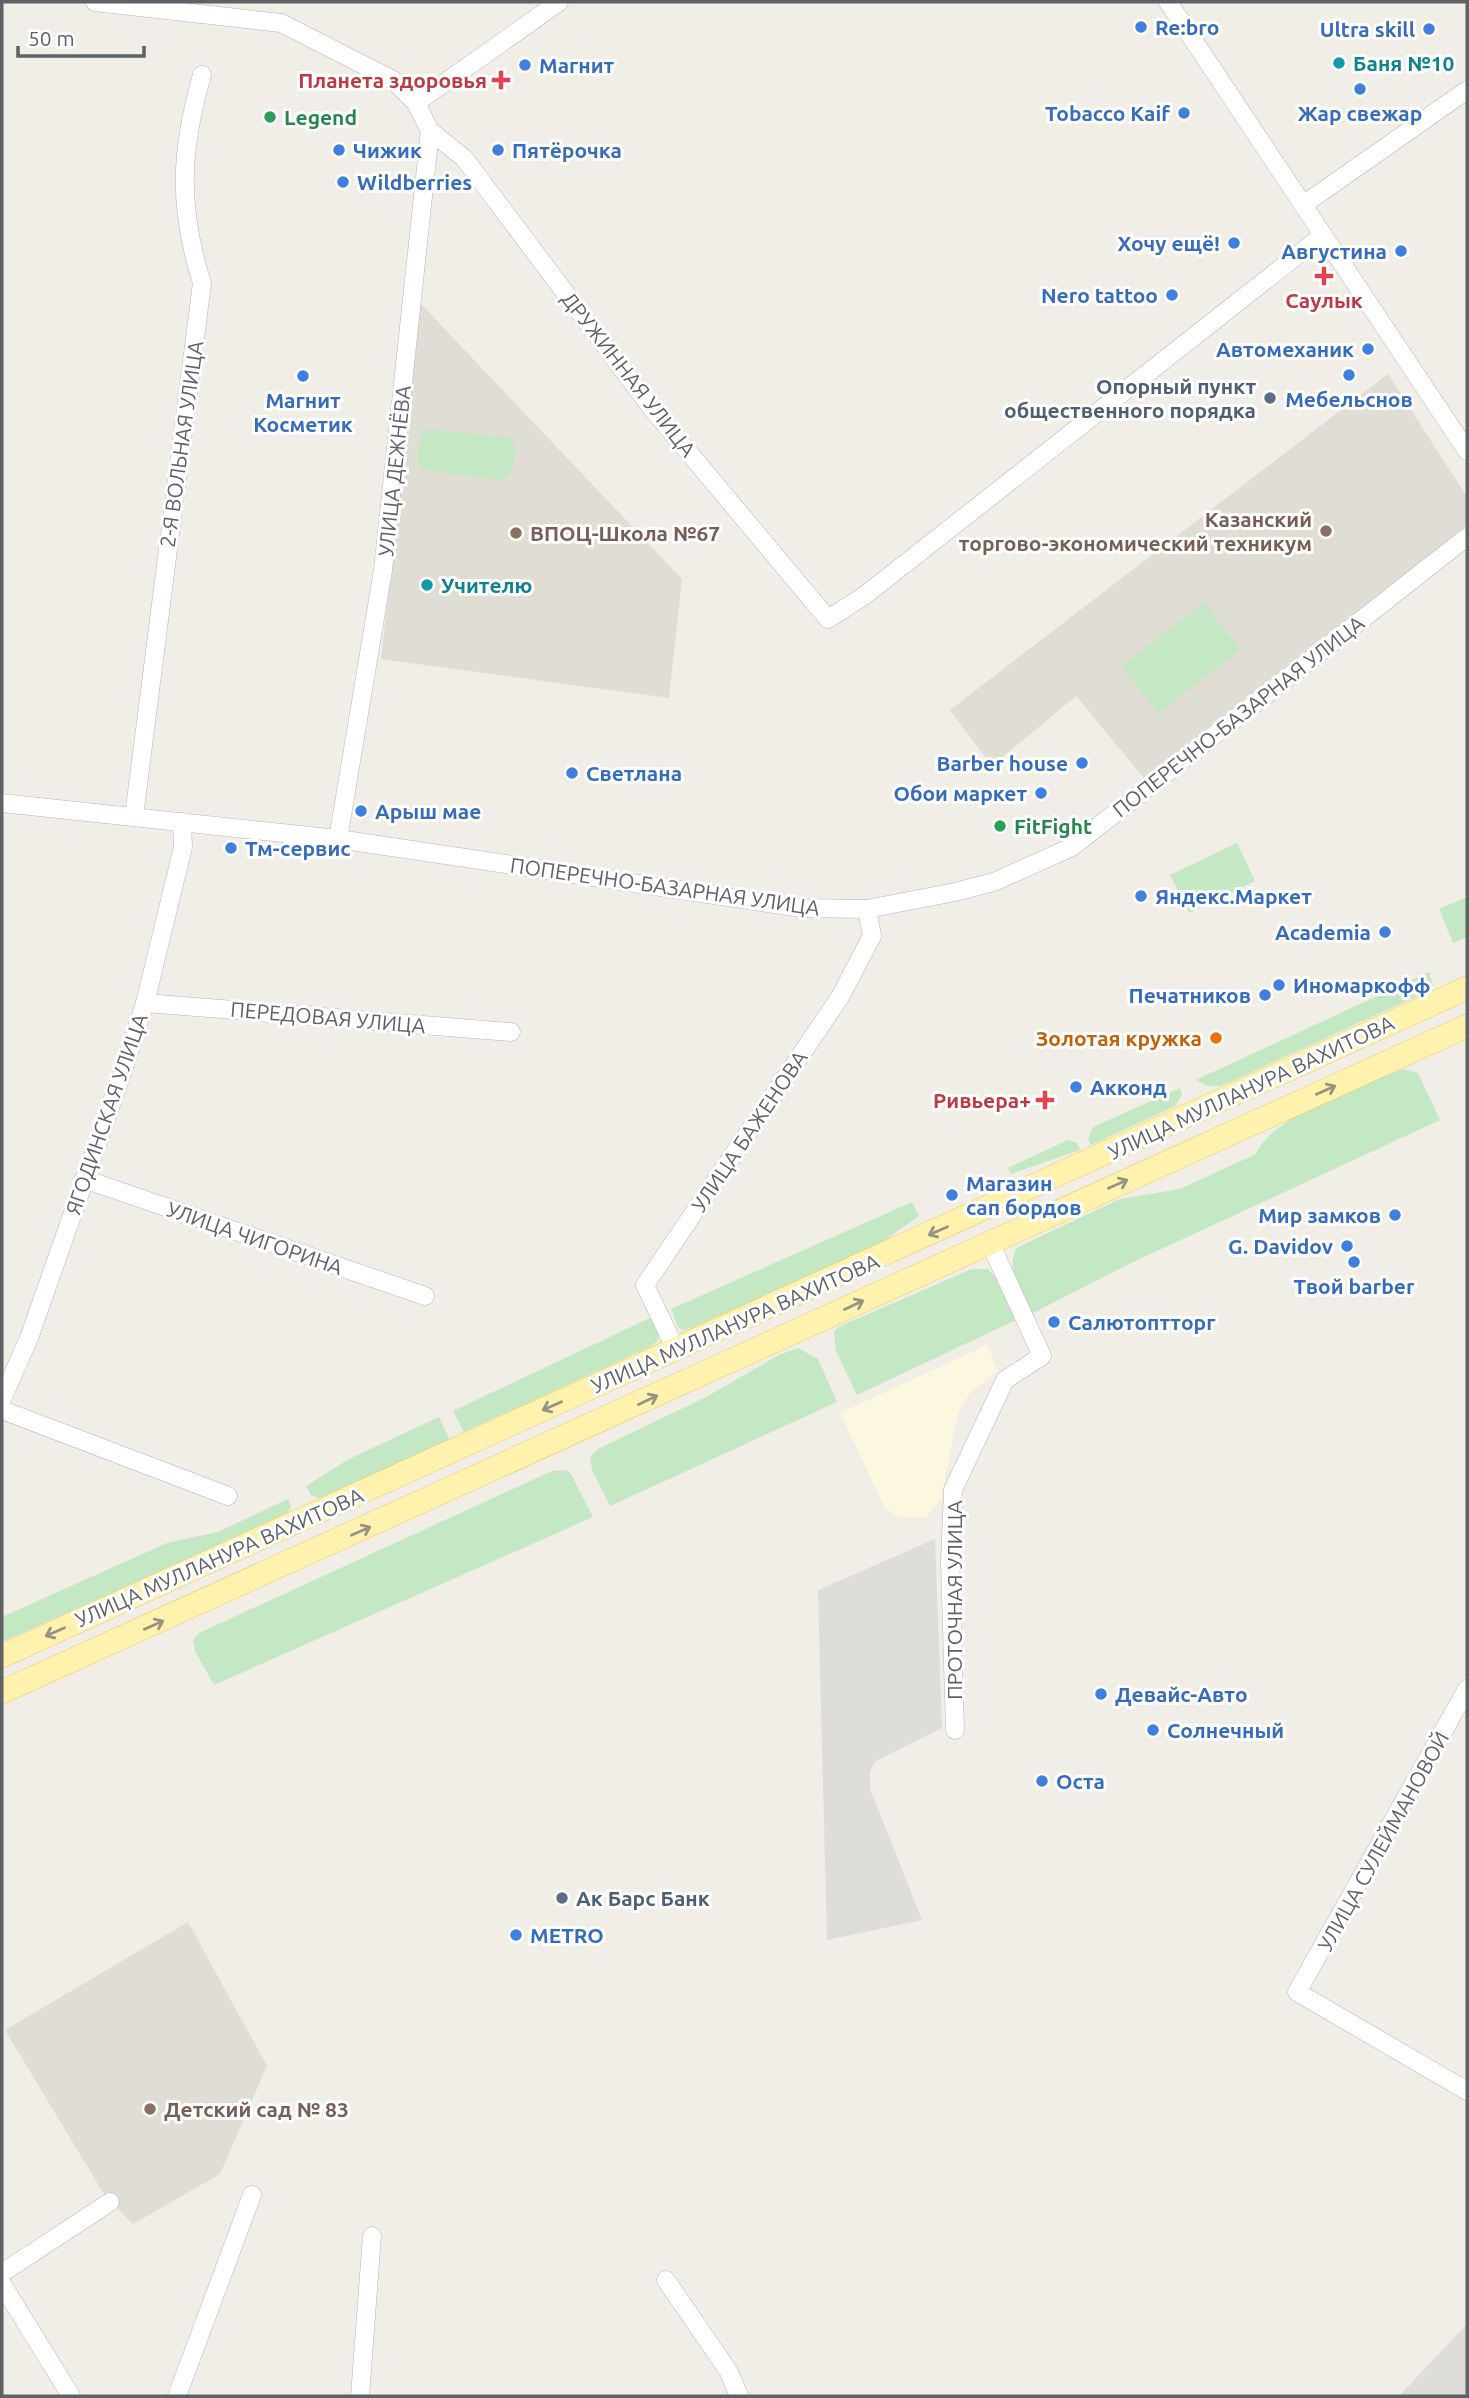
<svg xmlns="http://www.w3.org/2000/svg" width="1469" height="2398" font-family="Ubuntu,sans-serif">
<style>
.commercial{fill:#fef7df}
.industrial{fill:#dfddd9}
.education{fill:#e0ddd5}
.green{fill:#c4e7c4}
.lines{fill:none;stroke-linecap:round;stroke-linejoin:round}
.minor-casing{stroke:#b4b7bb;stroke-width:19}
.major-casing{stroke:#f0c960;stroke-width:24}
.minor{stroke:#fff;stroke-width:18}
.major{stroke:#fef2ae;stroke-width:23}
.oneway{stroke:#969480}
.shop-dot{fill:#3f7fe0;stroke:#fff;stroke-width:2.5}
.culture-dot{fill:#0f9aa8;stroke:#fff;stroke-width:2.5}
.health-dot{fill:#e0444e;stroke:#fff;stroke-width:2.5}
.leisure-dot{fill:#2e9e5b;stroke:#fff;stroke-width:2.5}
.service-dot{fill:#5c6f8a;stroke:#fff;stroke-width:2.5}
.education-dot{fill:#8d6e63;stroke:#fff;stroke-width:2.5}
.food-dot{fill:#e8710a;stroke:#fff;stroke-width:2.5}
.labels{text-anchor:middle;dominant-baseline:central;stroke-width:6;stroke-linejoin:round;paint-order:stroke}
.shop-label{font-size:21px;font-weight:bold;fill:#366cbe;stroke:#fff;text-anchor:start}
.culture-label{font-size:21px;font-weight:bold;fill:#0d838f;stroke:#fff;text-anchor:start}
.health-label{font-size:21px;font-weight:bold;fill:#be3a42;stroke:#fff;text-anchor:end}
.leisure-label{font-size:21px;font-weight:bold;fill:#27864d;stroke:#fff;text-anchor:start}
.street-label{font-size:21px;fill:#5e6267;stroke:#fff}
.service-label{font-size:21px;font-weight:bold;fill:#4e5e75;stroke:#fff;text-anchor:end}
.education-label{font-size:21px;font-weight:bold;fill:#785e54;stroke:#fff;text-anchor:start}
.food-label{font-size:21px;font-weight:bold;fill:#c56008;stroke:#fff;text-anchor:end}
</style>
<rect width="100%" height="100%" fill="#f0eee7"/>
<!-- commercial -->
<path class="commercial" d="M987 1345 998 1371 969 1394 958 1413 941 1499 925 1518 899 1517 885 1508 840 1413Z"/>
<!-- industrial -->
<g class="industrial">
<path d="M935 1539 942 1728 874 1762 870 1772V1789L922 1920 827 1940 818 1590Z"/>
<path d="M1467 2324V2396H1399Z"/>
</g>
<!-- education -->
<g class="education">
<path d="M420 303 682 579 669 698 381 659Z"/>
<path d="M1388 374 1467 497V525L1144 778 1076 696 992 766 950 710Z"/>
<path d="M188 1922 267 2066 220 2174 133 2224 105 2196 5 2030Z"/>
</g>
<!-- green -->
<g class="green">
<path d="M427 429 510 438 516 448 512 471 503 480 424 470 417 462 420 437Z"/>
<path d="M1204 603 1240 650 1158 713 1122 666Z"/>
<path d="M1237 843 1255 881 1189 913 1170 875Z"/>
<path d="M1467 897V937L1453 943 1439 909Z"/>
<path d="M1429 972 1433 985 1426 992 1221 1086H1207L1196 1080Z"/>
<path d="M1403 1069 1418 1073 1440 1120 1131 1263 1033 1313C1023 1294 1003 1266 1018 1247L1120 1199 1180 1189 1256 1154C1273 1114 1364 1086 1403 1069Z"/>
<path d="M1180 1088 1182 1095 1175 1106 1091 1145 1088 1139 1093 1127Z"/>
<path d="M1068 1140 1077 1143 1080 1150 1011 1174 1008 1168Z"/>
<path d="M912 1202 919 1216 879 1244 691 1328 683 1330 678 1327 671 1309Z"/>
<path d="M972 1269H988L996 1278 1016 1320 857 1395 836 1351 834 1332 838 1327Z"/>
<path d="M654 1316 659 1340 651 1346 464 1432 453 1411Z"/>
<path d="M798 1348 818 1359 837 1402 610 1506 592 1470 590 1457 598 1449 706 1397 779 1355Z"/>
<path d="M439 1417 450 1441 319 1498 311 1495 306 1486 349 1459Z"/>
<path d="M566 1470 571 1474 593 1517 214 1685 195 1651 193 1640 199 1633 552 1471Z"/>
<path d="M288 1499 291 1506 287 1515 2 1642V1617L167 1543 218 1532Z"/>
</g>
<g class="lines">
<defs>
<g id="minor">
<path d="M95 2 281 23 393 80 416 103 430 131 383 570 338 839"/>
<path d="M1168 2 1467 451"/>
<path d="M416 103 559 2"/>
<path d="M430 131 464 158 654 411 828 619 864 596 1323 235"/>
<path d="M1303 205 1467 90"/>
<path d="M2 803 338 839 801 908 867 909 955 892 994 882 1072 847 1467 537"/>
<path d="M134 816 202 283C178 207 180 152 202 75"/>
<path d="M145 1003 511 1032"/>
<path d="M84 1179 425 1296"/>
<path d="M676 1350 645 1285 840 997 872 936 867 909"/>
<path d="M2 1399 29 1338 122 1073 145 1003 183 847 182 822"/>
<path d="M2 1410 228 1496"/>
<path d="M1467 1689 1297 1992 1467 2091"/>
<path d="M955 1730 950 1562 953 1490 1005 1380 1042 1356 990 1243"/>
<path d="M2 2273 110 2202"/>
<path d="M666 2280 729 2372 739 2396"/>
<path d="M2 2284 71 2396"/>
<path d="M177 2396 252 2195"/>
<path d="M360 2396 372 2236"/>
</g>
<g id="major">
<path d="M2 1656 1467 988"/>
<path d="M2 1692 1467 1026"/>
</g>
</defs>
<!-- minor casing -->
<use href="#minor" class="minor-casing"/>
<!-- major casing -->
<use href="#major" class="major-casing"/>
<!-- minor -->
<use href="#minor" class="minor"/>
<!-- major -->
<use href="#major" class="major"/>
</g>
<!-- one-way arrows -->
<defs><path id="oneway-shaft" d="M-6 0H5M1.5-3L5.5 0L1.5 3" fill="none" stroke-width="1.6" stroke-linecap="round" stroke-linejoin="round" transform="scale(1.75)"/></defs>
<g class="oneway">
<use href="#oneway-shaft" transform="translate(1326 1090) rotate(-24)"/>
<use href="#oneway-shaft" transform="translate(1118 1184) rotate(-24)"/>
<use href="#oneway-shaft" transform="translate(938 1231) rotate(156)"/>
<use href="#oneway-shaft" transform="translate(854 1305) rotate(-25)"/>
<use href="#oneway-shaft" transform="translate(648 1400) rotate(-25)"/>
<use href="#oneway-shaft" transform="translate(552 1406) rotate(156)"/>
<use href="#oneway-shaft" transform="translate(361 1531) rotate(-24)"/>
<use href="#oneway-shaft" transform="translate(154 1625) rotate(-24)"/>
<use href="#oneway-shaft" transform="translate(55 1632) rotate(156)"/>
</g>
<!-- markers -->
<g class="shop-dot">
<circle cx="1141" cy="27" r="7"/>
<circle cx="1429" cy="29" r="7"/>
<circle cx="525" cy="65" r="7"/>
<circle cx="1360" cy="89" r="7"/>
<circle cx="1184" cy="113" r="7"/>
<circle cx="339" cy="150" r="7"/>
<circle cx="498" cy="150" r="7"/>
<circle cx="343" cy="182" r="7"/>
<circle cx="1234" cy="243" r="7"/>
<circle cx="1401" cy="251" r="7"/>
<circle cx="1172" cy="295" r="7"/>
<circle cx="1368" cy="349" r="7"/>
<circle cx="1349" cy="375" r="7"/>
<circle cx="303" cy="376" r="7"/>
<circle cx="1082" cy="763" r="7"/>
<circle cx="572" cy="773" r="7"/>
<circle cx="1041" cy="793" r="7"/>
<circle cx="361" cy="811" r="7"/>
<circle cx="231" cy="848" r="7"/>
<circle cx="1141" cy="896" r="7"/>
<circle cx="1385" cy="932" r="7"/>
<circle cx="1279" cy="985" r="7"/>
<circle cx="1265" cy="995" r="7"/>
<circle cx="1076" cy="1087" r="7"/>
<circle cx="952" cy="1195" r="7"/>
<circle cx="1395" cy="1215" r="7"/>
<circle cx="1347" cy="1246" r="7"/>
<circle cx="1354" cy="1262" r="7"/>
<circle cx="1054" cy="1322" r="7"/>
<circle cx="1101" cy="1694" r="7"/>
<circle cx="1153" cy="1730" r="7"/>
<circle cx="1042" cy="1781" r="7"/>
<circle cx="516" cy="1935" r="7"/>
</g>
<g class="culture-dot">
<circle cx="1339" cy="63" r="7"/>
<circle cx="427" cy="585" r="7"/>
</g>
<g class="health-dot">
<path d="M497.5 69.5h7v7h7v7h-7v7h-7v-7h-7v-7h7z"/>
<path d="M1320.5 265.5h7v7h7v7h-7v7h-7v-7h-7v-7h7z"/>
<path d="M1041.5 1089.5h7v7h7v7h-7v7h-7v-7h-7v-7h7z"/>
</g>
<g class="leisure-dot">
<circle cx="270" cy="117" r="7"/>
<circle cx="1000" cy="826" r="7"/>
</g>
<g class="service-dot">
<circle cx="1270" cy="398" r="7"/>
<circle cx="562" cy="1898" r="7"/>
</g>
<g class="education-dot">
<circle cx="1326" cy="531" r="7"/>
<circle cx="516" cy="533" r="7"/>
<circle cx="150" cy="2109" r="7"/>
</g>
<circle class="food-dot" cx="1216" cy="1038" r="7"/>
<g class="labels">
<!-- shop labels -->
<g class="shop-label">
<text x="1155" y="27">Re:bro</text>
<text x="1415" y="29" text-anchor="end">Ultra skill</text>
<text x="539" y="65">Магнит</text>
<text x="1170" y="113" text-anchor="end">Tobacco Kaif</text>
<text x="1360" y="113" text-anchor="middle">Жар свежар</text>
<text x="353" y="150">Чижик</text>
<text x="512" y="150">Пятёрочка</text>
<text x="357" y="182">Wildberries</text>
<text x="1220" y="243" text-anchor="end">Хочу ещё!</text>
<text x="1387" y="251" text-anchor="end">Августина</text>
<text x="1158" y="295" text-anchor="end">Nero tattoo</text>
<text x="1354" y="349" text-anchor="end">Автомеханик</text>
<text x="1349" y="399" text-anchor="middle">Мебельcнов</text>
<text x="303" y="400" text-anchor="middle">Магнит<tspan x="303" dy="24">Косметик</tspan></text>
<text x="1068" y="763" text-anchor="end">Barber house</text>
<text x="586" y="773">Светлана</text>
<text x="1027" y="793" text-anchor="end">Обои маркет</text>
<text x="375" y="811">Арыш мае</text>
<text x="245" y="848">Тм-сервис</text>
<text x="1155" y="896">Яндекс.Маркет</text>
<text x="1371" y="932" text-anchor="end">Academia</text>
<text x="1293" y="985">Иномаркофф</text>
<text x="1251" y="995" text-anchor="end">Печатников</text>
<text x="1090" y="1087">Акконд</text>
<text x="966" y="1183">Магазин<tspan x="966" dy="24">сап бордов</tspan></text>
<text x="1381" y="1215" text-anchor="end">Мир замков</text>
<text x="1333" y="1246" text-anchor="end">G. Davidov</text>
<text x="1354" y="1286" text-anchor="middle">Твой barber</text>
<text x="1068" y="1322">Салютоптторг</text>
<text x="1115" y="1694">Девайс-Авто</text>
<text x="1167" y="1730">Солнечный</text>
<text x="1056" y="1781">Оста</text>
<text x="530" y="1935">METRO</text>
</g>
<!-- culture labels -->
<g class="culture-label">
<text x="1353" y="63">Баня №10</text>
<text x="441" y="585">Учителю</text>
</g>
<!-- health labels -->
<g class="health-label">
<text x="487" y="80">Планета здоровья</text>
<text x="1324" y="300" text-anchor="middle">Саулык</text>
<text x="1031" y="1100">Ривьера+</text>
</g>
<!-- leisure labels -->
<g class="leisure-label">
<text x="284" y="117">Legend</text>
<text x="1014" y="826">FitFight</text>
</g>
<!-- street labels -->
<g class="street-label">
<text transform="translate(629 374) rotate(52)">ДРУЖИННАЯ УЛИЦА</text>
<text transform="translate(181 444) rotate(-82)">2-Я ВОЛЬНАЯ УЛИЦА</text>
<text transform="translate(394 471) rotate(-84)">УЛИЦА ДЕЖНЁВА</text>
<text transform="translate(1238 716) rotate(-38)">ПОПЕРЕЧНО-БАЗАРНАЯ УЛИЦА</text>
<text transform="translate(665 886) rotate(8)">ПОПЕРЕЧНО-БАЗАРНАЯ УЛИЦА</text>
<text transform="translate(328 1017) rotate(5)">ПЕРЕДОВАЯ УЛИЦА</text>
<text transform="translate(1251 1087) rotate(-25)">УЛИЦА МУЛЛАНУРА ВАХИТОВА</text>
<text transform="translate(106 1114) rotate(-71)">ЯГОДИНСКАЯ УЛИЦА</text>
<text transform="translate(749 1131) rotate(-56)">УЛИЦА БАЖЕНОВА</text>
<text transform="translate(255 1238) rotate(19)">УЛИЦА ЧИГОРИНА</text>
<text transform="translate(735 1323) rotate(-24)">УЛИЦА МУЛЛАНУРА ВАХИТОВА</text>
<text transform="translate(219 1557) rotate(-24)">УЛИЦА МУЛЛАНУРА ВАХИТОВА</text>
<text transform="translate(954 1600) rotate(-90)">ПРОТОЧНАЯ УЛИЦА</text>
<text transform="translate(1383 1841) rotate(-61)">УЛИЦА СУЛЕЙМАНОВОЙ</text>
</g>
<!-- service labels -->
<g class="service-label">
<text x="1256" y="386">Опорный пункт<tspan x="1256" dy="24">общественного порядка</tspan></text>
<text x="576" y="1898" text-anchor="start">Ак Барс Банк</text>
</g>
<!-- education labels -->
<g class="education-label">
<text x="1312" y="519" text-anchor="end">Казанский<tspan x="1312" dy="24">торгово-экономический техникум</tspan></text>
<text x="530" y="533">ВПОЦ-Школа №67</text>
<text x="164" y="2109">Детский сад № 83</text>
</g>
<!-- food labels -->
<g class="food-label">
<text x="1202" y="1038">Золотая кружка</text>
</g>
</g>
<!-- border -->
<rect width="1469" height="2398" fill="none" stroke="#5e6267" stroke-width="7"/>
<!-- scale -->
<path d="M18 46v10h126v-10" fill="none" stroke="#5e6267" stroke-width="3.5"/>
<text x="28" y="46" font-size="21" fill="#5e6267" stroke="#ffffff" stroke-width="5" paint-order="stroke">50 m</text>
</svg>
